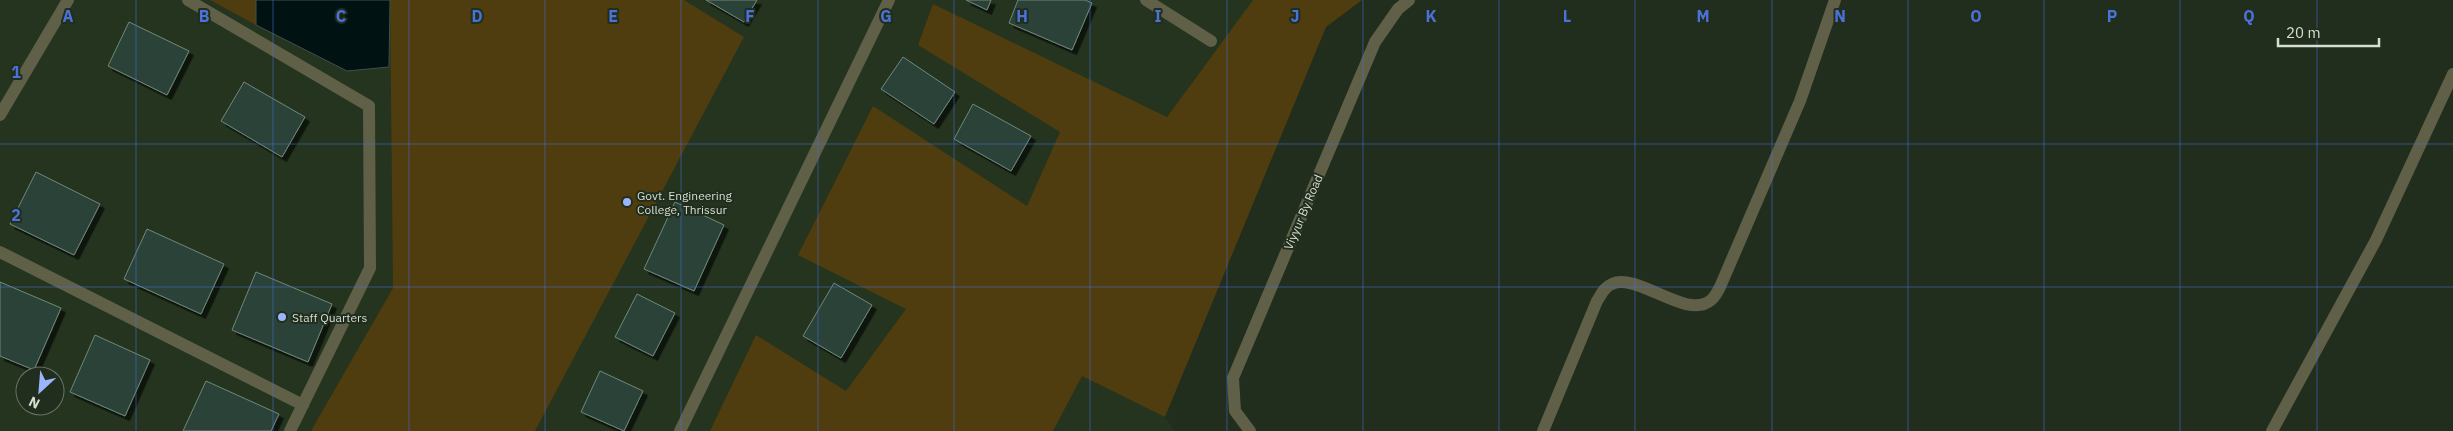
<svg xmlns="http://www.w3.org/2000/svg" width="2453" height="431" font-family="'IBM Plex Sans',sans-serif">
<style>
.built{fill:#24341e;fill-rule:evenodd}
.green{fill:#4f3c0f}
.water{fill:#001312;stroke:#40504c}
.building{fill:#2b4237;stroke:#70887c;filter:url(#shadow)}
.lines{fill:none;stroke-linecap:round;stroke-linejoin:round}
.minor{stroke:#5f6047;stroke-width:12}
.grid{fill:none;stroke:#4b72d7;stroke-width:1;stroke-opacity:0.55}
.poi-dot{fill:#9ab5fd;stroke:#212d1d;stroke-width:2}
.labels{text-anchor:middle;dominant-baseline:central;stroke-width:4;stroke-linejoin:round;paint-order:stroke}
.poi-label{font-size:12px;fill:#d6ded3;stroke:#212d1d;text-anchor:start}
.street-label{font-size:12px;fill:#d6ded3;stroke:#212d1d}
.grid-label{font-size:16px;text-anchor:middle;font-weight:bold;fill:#4b72d7;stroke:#212d1d;stroke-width:4;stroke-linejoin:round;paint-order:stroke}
</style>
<defs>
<filter id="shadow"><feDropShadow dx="4.5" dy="4.5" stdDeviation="0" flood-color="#0009"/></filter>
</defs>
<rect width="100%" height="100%" fill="#212d1d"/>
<!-- built -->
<path class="built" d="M0 0H1362L1326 27 1165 417 1175 431H0ZM25 376H55V406H25Z"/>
<!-- green -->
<g class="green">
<path d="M210 0H256V25Z"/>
<path d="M390 0H684L744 37 535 431H311L393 288Z"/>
<path d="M1253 0H1362L1326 27 1165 417 1082 376 1053 431H710L756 335 846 391 906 309 798 255 873 106 1027 206 1060 132 918 45 933 4 1167 117Z"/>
</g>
<!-- water -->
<path class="water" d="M256 0H390L389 67 347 71 256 25Z"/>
<!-- building -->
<g class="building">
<path d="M706 0H757L744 22Z"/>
<path d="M966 0H991L987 10Z"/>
<path d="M1018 0H1085L1092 3 1072 50 1009 23Z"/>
<path d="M129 22 189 51 167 95 108 66Z"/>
<path d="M903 57 955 92 934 124 881 89Z"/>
<path d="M244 82 305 117 282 157 221 121Z"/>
<path d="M973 104 1031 136 1011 171 954 139Z"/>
<path d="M36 172 100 204 74 255 10 224Z"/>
<path d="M675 202 724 225 694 291 644 269Z"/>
<path d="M147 229 224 264 201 314 124 279Z"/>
<path d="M256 272 332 304 308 362 232 330Z"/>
<path d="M0 282 61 308 34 370 0 356Z"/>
<path d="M834 283 872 305 841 358 803 336Z"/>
<path d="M637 294 675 313 653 356 615 337Z"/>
<path d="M95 335 150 360 125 416 70 392Z"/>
<path d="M600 371 643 391 624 431 581 412Z"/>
<path d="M206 381 279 414 271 431H183Z"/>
</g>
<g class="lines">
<!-- minor -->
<g class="minor">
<path d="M188 0 369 106 370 268 290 431"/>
<path d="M1146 0 1211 41"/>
<path d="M0 115 68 0"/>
<path d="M0 252 303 405"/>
<path d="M680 431 889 0"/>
<path d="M1250 431 1235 411 1233 378 1375 42 1398 9 1409 0"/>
<path d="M1543 431 1597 301C1601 295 1604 287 1612 284 1638 272 1687 321 1711 300 1715 297 1718 291 1720 287L1800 101 1835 0"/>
<path d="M2272 431 2376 240 2453 74"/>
</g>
</g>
<!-- grid -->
<path class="grid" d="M136 0V431M273 0V431M409 0V431M545 0V431M681 0V431M818 0V431M954 0V431M1090 0V431M1227 0V431M1363 0V431M1499 0V431M1635 0V431M1772 0V431M1908 0V431M2044 0V431M2180 0V431M2317 0V431M0 144H2453M0 287H2453"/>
<!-- markers -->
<g class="poi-dot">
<circle cx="627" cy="202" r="5"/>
<circle cx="282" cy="317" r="5"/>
</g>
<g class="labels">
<!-- poi labels -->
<g class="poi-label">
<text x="637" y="195">Govt. Engineering<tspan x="637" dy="14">College, Thrissur</tspan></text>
<text x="292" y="317">Staff Quarters</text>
</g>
<!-- street labels -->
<g class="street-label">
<text transform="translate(1303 212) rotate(-67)">Viyyur By Road</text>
</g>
</g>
<g class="grid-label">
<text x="68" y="22">A</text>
<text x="204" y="22">B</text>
<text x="341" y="22">C</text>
<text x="477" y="22">D</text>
<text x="613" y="22">E</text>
<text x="750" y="22">F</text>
<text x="886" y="22">G</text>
<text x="1022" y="22">H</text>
<text x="1158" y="22">I</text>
<text x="1295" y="22">J</text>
<text x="1431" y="22">K</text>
<text x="1567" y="22">L</text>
<text x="1703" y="22">M</text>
<text x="1840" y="22">N</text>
<text x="1976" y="22">O</text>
<text x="2112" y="22">P</text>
<text x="2249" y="22">Q</text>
<text x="16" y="78">1</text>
<text x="16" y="221">2</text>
</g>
<!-- north arrow -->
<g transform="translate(40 391) rotate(206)"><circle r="24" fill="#212d1d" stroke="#697466"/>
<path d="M0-4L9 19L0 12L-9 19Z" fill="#9ab5fd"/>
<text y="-8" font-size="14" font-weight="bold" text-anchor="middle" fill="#d6ded3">N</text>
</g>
<!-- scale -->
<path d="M2278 38v8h101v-8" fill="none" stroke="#d6ded3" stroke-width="2.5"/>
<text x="2286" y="38" font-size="15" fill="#d6ded3" stroke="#212d1d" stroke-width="4" paint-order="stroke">20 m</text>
</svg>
